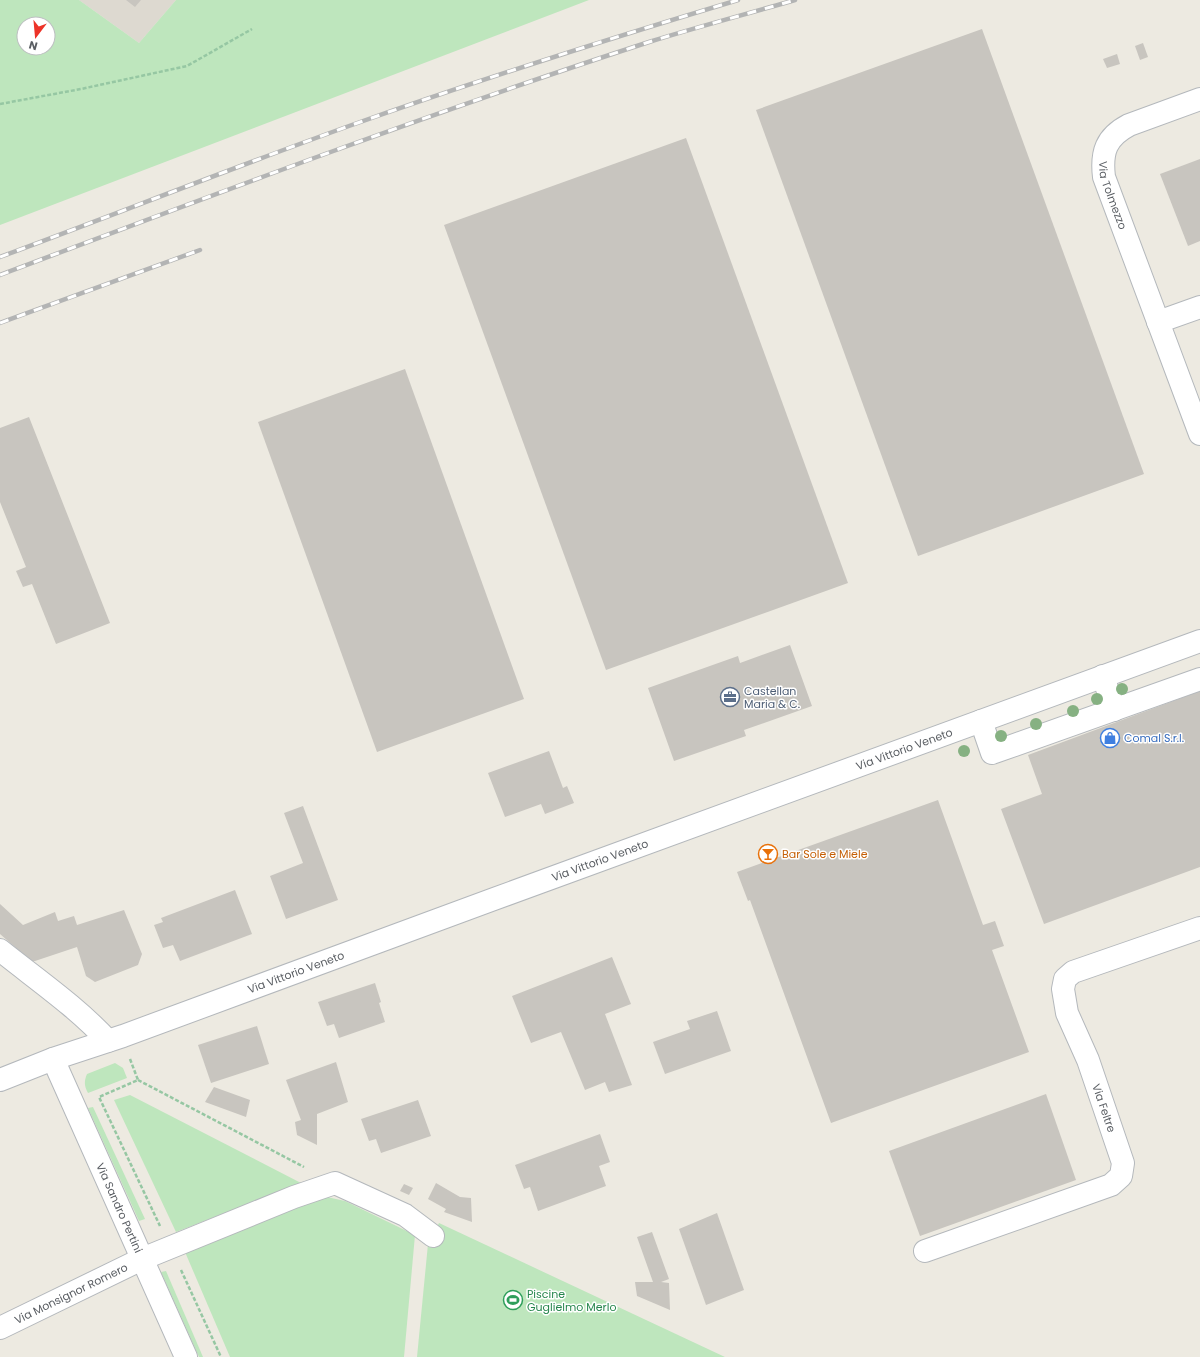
<svg xmlns="http://www.w3.org/2000/svg" width="1200" height="1357" font-family="Poppins,sans-serif">
<style>
.education{fill:#ddd9d0}
.green{fill:#bee6bd;fill-rule:evenodd}
.building{fill:#c8c5bf}
.lines{fill:none;stroke-linecap:round;stroke-linejoin:round}
.minor-casing{stroke:#b4b8bc;stroke-width:24}
.path{stroke:#96c7a3;stroke-width:2.5;stroke-dasharray:4 2;stroke-linecap:butt}
.minor{stroke:#fff;stroke-width:22}
.rail-casing{stroke:#b3b4b4;stroke-width:4.5}
.rail{stroke:#fff;stroke-width:3;stroke-dasharray:9;stroke-linecap:butt}
.tree{fill:#86b182}
.labels{text-anchor:middle;dominant-baseline:central;stroke-width:3;stroke-linejoin:round;paint-order:stroke}
.street-label{font-size:11px;fill:#5a5e63;stroke:#fff}
.service-label{font-size:11px;fill:#4e5e75;stroke:#fff;text-anchor:start}
.shop-label{font-size:11px;fill:#366cbe;stroke:#fff;text-anchor:start}
.food-label{font-size:11px;fill:#c56008;stroke:#fff;text-anchor:start}
.leisure-label{font-size:11px;fill:#27864d;stroke:#fff;text-anchor:start}
</style>
<rect width="100%" height="100%" fill="#edeae1"/>
<!-- education -->
<path class="education" d="M79 0H176L139 43Z"/>
<!-- green -->
<g class="green">
<path d="M0 0H79L139 43 176 0H589L0 225ZM24 24H48V48H24Z"/>
<path d="M115 1063 123 1068 127 1078 88 1093C84 1086 84 1081 87 1074Z"/>
<path d="M130 1095 301 1183 176 1232 114 1100Z"/>
<path d="M93 1107 145 1219 139 1221 88 1108Z"/>
<path d="M327 1197 345 1201 415 1235 404 1357H230L185 1252 297 1203Z"/>
<path d="M439 1223 725 1357H417L428 1244Z"/>
<path d="M166 1271 203 1357H199L161 1272Z"/>
</g>
<!-- building -->
<g class="building">
<path d="M126 0H141L135 7Z"/>
<path d="M982 29 1144 474 918 556 756 110Z"/>
<path d="M1143 43 1148 57 1140 60 1135 46Z"/>
<path d="M1117 54 1120 64 1107 68 1103 59Z"/>
<path d="M686 138 848 583 606 670 444 225Z"/>
<path d="M1200 159V241L1188 246 1160 174Z"/>
<path d="M405 369 524 699 377 752 258 422Z"/>
<path d="M29 417 110 623 56 644 32 584 23 587 16 571 26 567 0 502V428Z"/>
<path d="M790 645 812 706 744 730 746 736 674 761 648 688 738 656 740 663Z"/>
<path d="M1200 691V867L1044 924 1001 809 1042 794 1028 755Z"/>
<path d="M549 751 563 788 567 786 574 803 545 814 541 804 505 817 488 773Z"/>
<path d="M938 800 983 925 995 921 1004 946 992 950 1029 1052 831 1123 750 900 748 901 737 872Z"/>
<path d="M303 806 338 900 286 919 270 876 303 863 284 813Z"/>
<path d="M235 890 252 934 180 961 173 945 163 948 154 925 163 922 161 918Z"/>
<path d="M0 904 23 925 55 912 58 921 74 916 77 925 124 910 142 954 138 965 95 982 86 976 77 947 35 961H31L0 934Z"/>
<path d="M612 957 631 1004 605 1014 632 1085 609 1092 605 1082 585 1090 561 1032 531 1043 512 996Z"/>
<path d="M375 983 381 1002 379 1003 385 1022 339 1038 334 1024 327 1026 318 1002Z"/>
<path d="M717 1011 731 1051 665 1074 653 1042 690 1029 687 1021Z"/>
<path d="M257 1026 269 1064 211 1083 198 1045Z"/>
<path d="M336 1062 348 1102 317 1114V1145L297 1135 295 1122 301 1120 286 1080Z"/>
<path d="M214 1087 250 1100 246 1117 205 1102Z"/>
<path d="M1046 1094 1076 1180 920 1236 889 1151Z"/>
<path d="M418 1100 431 1136 381 1153 376 1139 369 1141 361 1119Z"/>
<path d="M600 1134 610 1162 599 1166 606 1186 538 1211 530 1187 524 1189 515 1165Z"/>
<path d="M436 1183 460 1197 471 1198 472 1222 444 1212 446 1209 428 1199Z"/>
<path d="M404 1184 413 1188 409 1195 400 1191Z"/>
<path d="M717 1213 744 1290 706 1305 679 1229Z"/>
<path d="M652 1232 669 1279 661 1282 669 1283 670 1310 637 1296 635 1282H653L637 1237Z"/>
</g>
<g class="lines">
<defs>
<g id="minor">
<path id="s1" d="M1200 99 1129 125C1106 137 1101 152 1104 177L1200 434"/>
<path d="M1158 322 1200 307"/>
<path d="M1103 676 1114 710"/>
<path d="M981 721 992 753 1200 679"/>
<path d="M0 950C36 979 77 1007 108 1041"/>
<path id="s2" d="M53 1059 186 1357"/>
<path id="s3" d="M0 1080 53 1059 123 1036 494 899 1200 641"/>
<path d="M925 1251 1111 1185 1121 1176 1123 1163 1088 1060 1067 1013 1063 989 1065 979 1073 972 1200 928"/>
<path id="s4" d="M0 1328 142 1259 294 1197 335 1183 405 1215 433 1236"/>
</g>
</defs>
<!-- minor casing -->
<use href="#minor" class="minor-casing"/>
<!-- path -->
<g class="path">
<path d="M0 104 81 89 187 66 252 29"/>
<path d="M130 1059 138 1080 99 1097 160 1226"/>
<path d="M138 1080 304 1167"/>
<path d="M181 1270 221 1357"/>
</g>
<!-- minor -->
<use href="#minor" class="minor"/>
<defs>
<g id="rail">
<path d="M0 257C116 214 232 168 349 126 478 80 608 39 738 0"/>
<path d="M0 275C215 194 430 113 649 42 697 27 747 14 795 0"/>
<path d="M0 323 200 250"/>
</g>
</defs>
<!-- rail casing -->
<use href="#rail" class="rail-casing"/>
<!-- rail -->
<use href="#rail" class="rail"/>
</g>
<!-- trees -->
<g class="tree">
<circle cx="1122" cy="689" r="6"/>
<circle cx="1097" cy="699" r="6"/>
<circle cx="1073" cy="711" r="6"/>
<circle cx="1036" cy="724" r="6"/>
<circle cx="1001" cy="736" r="6"/>
<circle cx="964" cy="751" r="6"/>
</g>
<!-- icons -->
<defs>
<symbol id="office-ring" viewBox="-11 -11 22 22"><circle r="9.5" fill="#fff" stroke="#5c6f8a" stroke-width="1.5"/><path d="M-6-3h4V-5.5h4V-3h4V5H-6ZM-1-4.5V-3h2v-1.5ZM-6 0V1H6V0Z" fill="#5c6f8a"/></symbol>
<symbol id="shop-ring" viewBox="-11 -11 22 22"><circle r="9.5" fill="#fff" stroke="#3f7fe0" stroke-width="1.5"/><path d="M-5-2.5h2.3a2.7 3.5 0 0 1 5.4 0H5L5.5 6h-11ZM-1.5-2.5h3a1.5 2.3 0 0 0-3 0Z" fill="#3f7fe0"/></symbol>
<symbol id="bar-ring" viewBox="-11 -11 22 22"><circle r="9.5" fill="#fff" stroke="#e8710a" stroke-width="1.5"/><path d="M-6-5H6L.8 .8V4.5H3.5V6h-7V4.5H-.8V.8Z" fill="#e8710a"/></symbol>
<symbol id="stadium-ring" viewBox="-11 -11 22 22"><circle r="9.5" fill="#fff" stroke="#2e9e5b" stroke-width="1.5"/><path d="M0-5a6.5 5 0 1 0 0 10a6.5 5 0 1 0 0-10ZM-3.5-1.8h7v3.6h-7Z" fill="#2e9e5b"/></symbol>
</defs>
<g fill-rule="evenodd">
<use href="#office-ring" x="719" y="686" width="22" height="22"/>
<use href="#shop-ring" x="1099" y="727" width="22" height="22"/>
<use href="#bar-ring" x="757" y="843" width="22" height="22"/>
<use href="#stadium-ring" x="502" y="1289" width="22" height="22"/>
</g>
<g class="labels">
<!-- street labels -->
<g class="street-label">
<text stroke="none"><textPath href="#s1" startOffset="158">Via Tolmezzo</textPath></text>
<text stroke="none"><textPath href="#s3" startOffset="963">Via Vittorio Veneto</textPath></text>
<text stroke="none"><textPath href="#s3" startOffset="639">Via Vittorio Veneto</textPath></text>
<text stroke="none"><textPath href="#s3" startOffset="315">Via Vittorio Veneto</textPath></text>
<text transform="translate(1104 1108) rotate(71)">Via Feltre</text>
<text stroke="none"><textPath href="#s2" startOffset="163">Via Sandro Pertini</textPath></text>
<text stroke="none"><textPath href="#s4" startOffset="79">Via Monsignor Romero</textPath></text>
</g>
<!-- service labels -->
<g class="service-label">
<text x="744" y="691">Castellan<tspan x="744" dy="13">Maria &amp; C.</tspan></text>
</g>
<!-- shop labels -->
<g class="shop-label">
<text x="1124" y="738">Comal S.r.l.</text>
</g>
<!-- food labels -->
<g class="food-label">
<text x="782" y="854">Bar Sole e Miele</text>
</g>
<!-- leisure labels -->
<g class="leisure-label">
<text x="527" y="1294">Piscine<tspan x="527" dy="13">Guglielmo Merlo</tspan></text>
</g>
</g>
<!-- north arrow -->
<g transform="translate(36 36) rotate(196)"><circle r="19" fill="#ffffff" stroke="#bdbfc1"/>
<path d="M0-3L7 15L0 10L-7 15Z" fill="#ed3328"/>
<text y="-6" font-size="11" font-weight="bold" text-anchor="middle" fill="#5a5e63">N</text>
</g>
</svg>
